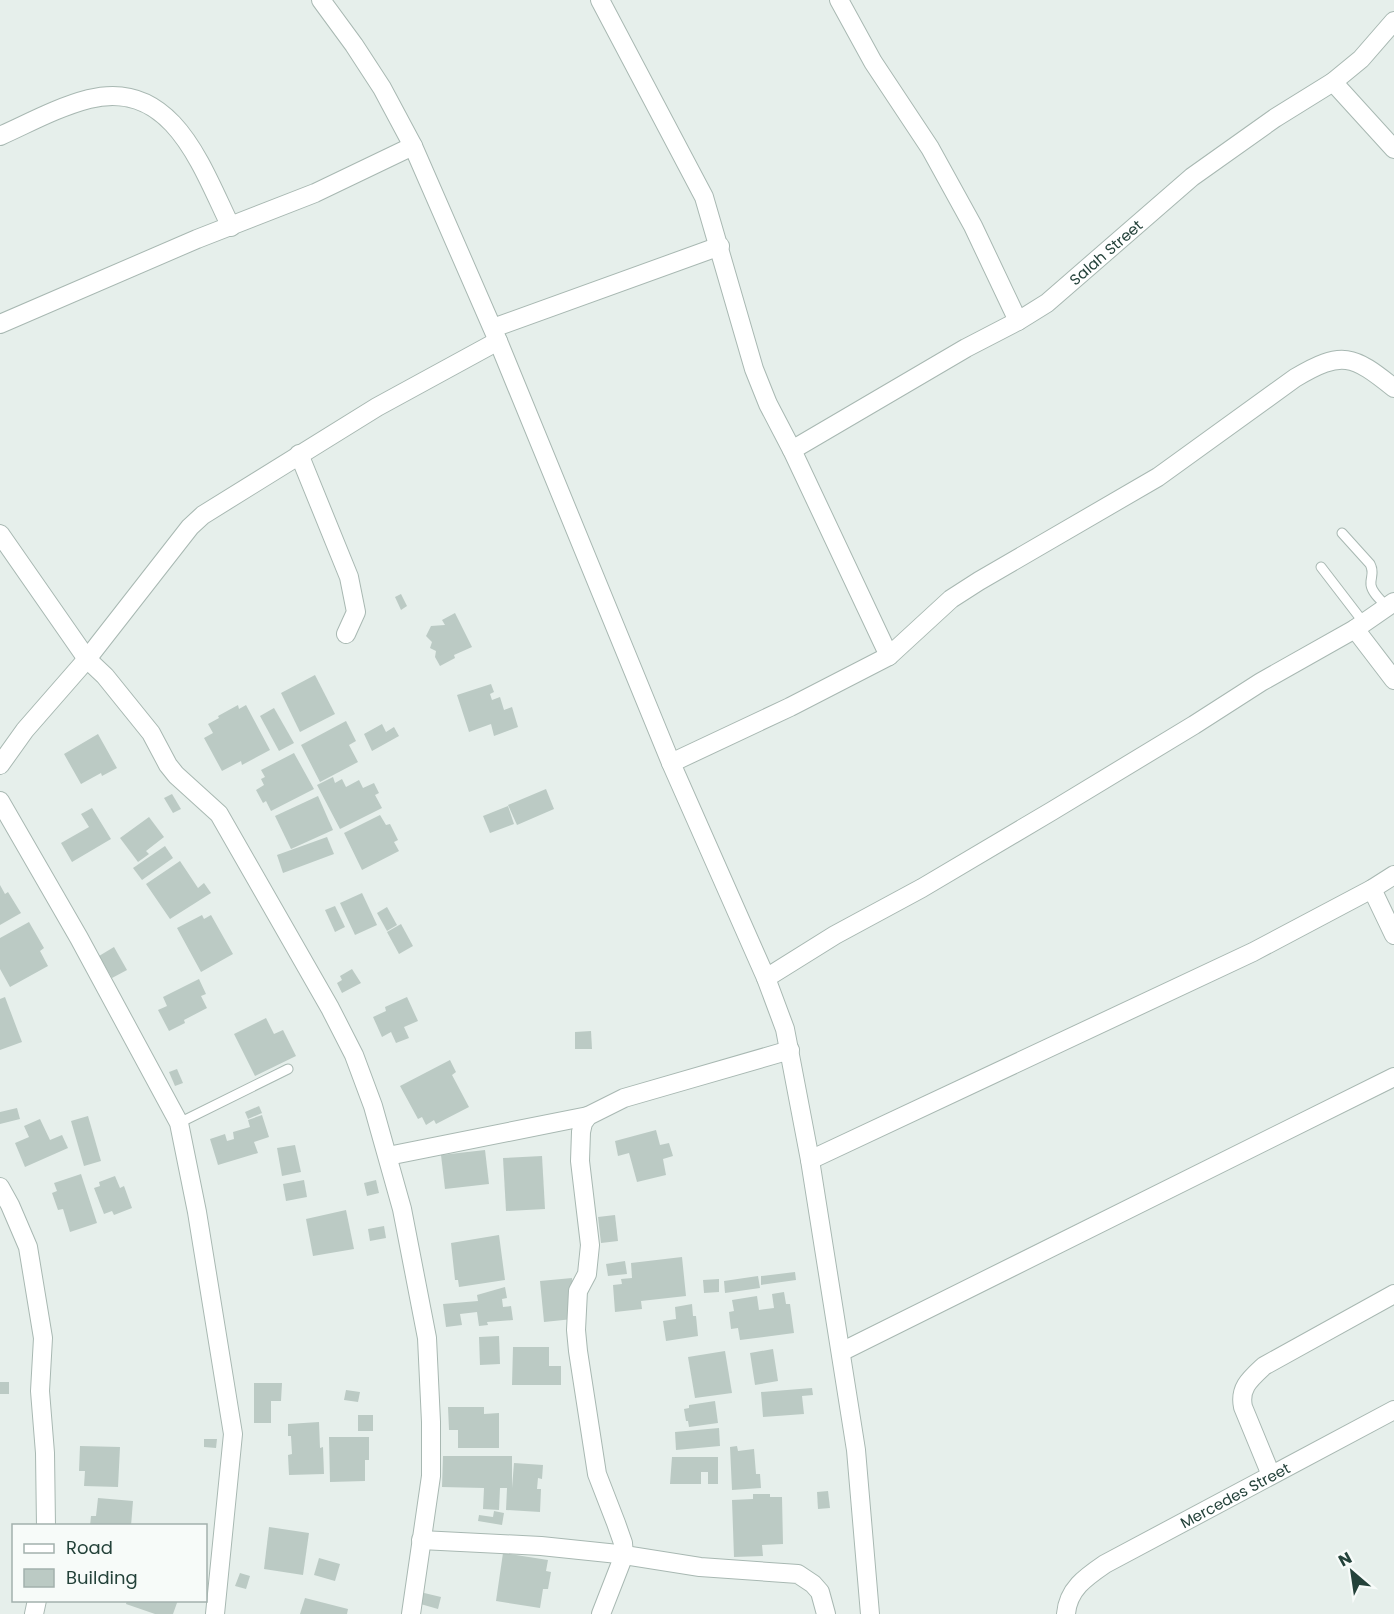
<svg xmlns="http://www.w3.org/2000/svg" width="1394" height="1614" font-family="Poppins,sans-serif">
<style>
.building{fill:#bbcac4}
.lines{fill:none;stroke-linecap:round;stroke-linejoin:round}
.service-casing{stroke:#a8b8b2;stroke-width:11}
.minor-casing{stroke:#a8b8b2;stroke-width:20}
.tertiary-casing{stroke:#a8b8b2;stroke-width:20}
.service{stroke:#fff;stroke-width:9}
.minor{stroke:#fff;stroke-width:18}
.tertiary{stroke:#fff;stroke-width:18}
.labels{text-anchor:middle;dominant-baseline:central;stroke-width:4.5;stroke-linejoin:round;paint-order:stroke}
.street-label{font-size:15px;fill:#24423a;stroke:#f7fbf9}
</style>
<rect width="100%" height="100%" fill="#e6efeb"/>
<!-- building -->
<g class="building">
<path d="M401 594 407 606 401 610 395 597Z"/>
<path d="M455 613 472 647 454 655 455 658 440 666 435 657 436 651 430 648 432 642 426 636 431 626 445 625 442 620Z"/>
<path d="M315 675 335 714 300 732 281 693Z"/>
<path d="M491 684 494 692 490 694 492 700 500 697 504 710 512 707 518 727 494 736 491 724 469 732 457 695Z"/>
<path d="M238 705 239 709 246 705 270 750 242 765 241 761 222 771 204 738 213 733 208 724 219 718 218 716Z"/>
<path d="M274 708 294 743 279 751 260 716Z"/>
<path d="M346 721 356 741 349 745 358 762 320 782 301 745Z"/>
<path d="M382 724 386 732 394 727 399 736 372 751 364 734Z"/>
<path d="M98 734 117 768 102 776 101 773 81 784 64 754Z"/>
<path d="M294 753 314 789 271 811 266 801 263 803 256 790 264 785 261 779 265 777 261 770Z"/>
<path d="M333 777 335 783 342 779 346 787 359 780 363 788 374 783 379 793 375 795 382 808 340 829 317 785Z"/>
<path d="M546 789 554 809 517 825 508 805Z"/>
<path d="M172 794 181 809 173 813 164 798Z"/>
<path d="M318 796 333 830 291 849 275 816Z"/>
<path d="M508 806 514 824 490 833 483 816Z"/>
<path d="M92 808 111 839 72 862 61 843 89 827 81 814Z"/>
<path d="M380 815 386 825 390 824 398 840 394 842 399 851 362 870 344 833Z"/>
<path d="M149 817 164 837 146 851 149 854 138 862 120 838Z"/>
<path d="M327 837 334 854 283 873 277 855Z"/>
<path d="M165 846 173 858 142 880 133 868Z"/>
<path d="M180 861 198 888 204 883 211 893 170 919 146 884Z"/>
<path d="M0 885 5 894 8 892 21 913 0 925Z"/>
<path d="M362 893 377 925 355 935 340 903Z"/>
<path d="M335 906 345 927 335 932 325 910Z"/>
<path d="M387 907 397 925 387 931 377 913Z"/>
<path d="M202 915 204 919 211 915 233 954 201 972 177 928Z"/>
<path d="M29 922 44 948 40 951 48 966 10 987 0 969V938Z"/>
<path d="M401 924 413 946 399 954 387 932Z"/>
<path d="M114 947 127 970 112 978 99 956Z"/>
<path d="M352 969 361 983 342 993 337 983 342 980 340 976Z"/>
<path d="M199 979 206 994 201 996 207 1008 184 1020 185 1023 169 1031 158 1010 167 1006 163 997Z"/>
<path d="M5 997 22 1042 0 1050V999Z"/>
<path d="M407 997 418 1021 404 1027 409 1038 396 1043 391 1032 382 1037 373 1017 386 1011 385 1007Z"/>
<path d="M266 1018 274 1034 283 1030 296 1056 255 1076 234 1034Z"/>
<path d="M591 1031 592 1049H575V1032Z"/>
<path d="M450 1060 456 1072 452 1075 469 1107 436 1124 434 1120 426 1125 422 1117 418 1119 400 1086Z"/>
<path d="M177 1069 183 1083 175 1086 169 1072Z"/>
<path d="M259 1106 262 1113 248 1119 245 1112Z"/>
<path d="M17 1108 20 1119 0 1124V1112Z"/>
<path d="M262 1115 269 1137 254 1142 258 1153 218 1165 210 1139 225 1134 227 1141 234 1139 233 1132 250 1127 248 1120Z"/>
<path d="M88 1116 101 1161 84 1166 71 1121Z"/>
<path d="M40 1119 50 1140 62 1135 68 1148 25 1167 15 1143 29 1137 24 1126Z"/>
<path d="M656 1130 660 1145 669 1143 673 1156 663 1159 666 1175 637 1182 629 1153 618 1156 615 1141Z"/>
<path d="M295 1145 301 1172 282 1176 277 1148Z"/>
<path d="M485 1150 489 1184 445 1189 441 1155Z"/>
<path d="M542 1156 545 1209 506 1211 503 1158Z"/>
<path d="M81 1174 97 1223 70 1232 63 1209 58 1210 52 1193 57 1191 54 1183Z"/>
<path d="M115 1176 120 1188 124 1186 132 1208 114 1215 112 1211 104 1214 94 1188 100 1186 99 1182Z"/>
<path d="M304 1180 307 1197 286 1201 283 1184Z"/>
<path d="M376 1180 379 1193 367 1196 364 1183Z"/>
<path d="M346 1210 354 1249 313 1256 306 1219Z"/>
<path d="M615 1215 618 1241 601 1243 598 1217Z"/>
<path d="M384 1226 386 1238 370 1241 368 1229Z"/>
<path d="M499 1235 505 1280 459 1287 458 1280H455L451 1243Z"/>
<path d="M682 1257 686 1296 641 1301 642 1309 615 1312 613 1285 622 1284 621 1279 632 1278 631 1263Z"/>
<path d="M625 1261 627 1274 608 1276 606 1264Z"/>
<path d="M795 1272 796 1280 761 1285V1276Z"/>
<path d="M758 1276 760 1288 725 1293 724 1281Z"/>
<path d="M572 1278 575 1302 573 1319 544 1322 540 1281Z"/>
<path d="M719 1279V1292L704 1293 703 1280Z"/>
<path d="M505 1287 507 1298 502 1299 503 1307 511 1306 513 1320 487 1322 488 1325 479 1326 477 1312 460 1314 462 1325 446 1327 443 1304 478 1301 477 1295Z"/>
<path d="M784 1292 786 1304H790L794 1333 740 1340 738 1328 731 1329 729 1312 734 1311 732 1300 757 1296 759 1310 774 1308 772 1294Z"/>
<path d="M692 1304 693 1316H696L698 1336 666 1341 663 1321 676 1319 675 1307Z"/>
<path d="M499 1336 500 1364 480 1365 479 1337Z"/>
<path d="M513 1347H549V1366H561V1385H512Z"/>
<path d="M773 1349 778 1381 755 1385 750 1353Z"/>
<path d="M725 1351 732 1393 695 1398 688 1357Z"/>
<rect x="0" y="1382" width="9" height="12"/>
<path d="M254 1383H282L281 1401H271V1423H254Z"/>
<path d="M812 1388 813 1395 802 1396 804 1414 763 1417 761 1392Z"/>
<path d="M346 1390 360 1392 358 1402 344 1400Z"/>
<path d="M715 1401 718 1423 689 1427 688 1421H686L684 1409 689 1408V1405Z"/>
<path d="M448 1407H484V1414L499 1413V1448H458V1430H449Z"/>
<rect x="358" y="1415" width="15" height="16"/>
<path d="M319 1422 320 1448 323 1447 324 1474 289 1475 288 1455 292 1454 291 1436H288V1424Z"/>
<path d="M719 1428 720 1446 676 1450 675 1432Z"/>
<path d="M329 1437H369V1460H365V1481L330 1482Z"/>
<path d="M204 1439H217L216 1448 204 1447Z"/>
<path d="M80 1446 120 1447 118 1487 84 1486 85 1471H79Z"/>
<path d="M737 1446 738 1451 754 1449 756 1474H760L761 1488 732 1490 730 1447Z"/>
<path d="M443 1456H512V1488H500L499 1510 483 1509 484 1488 442 1487Z"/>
<path d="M672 1457H718V1484H708V1472H701V1484H670Z"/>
<path d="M514 1463 543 1465 542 1479 538 1478 537 1489H541L540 1512 506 1510 507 1488H512Z"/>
<path d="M828 1491 830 1508 818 1509 817 1492Z"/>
<path d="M753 1494H770V1497H782L783 1544 762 1545 763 1556 734 1557 732 1500 753 1499Z"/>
<path d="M98 1498 133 1501 131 1526H90L91 1516H96Z"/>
<path d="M494 1511 504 1513 502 1525 478 1521 479 1515 493 1517Z"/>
<path d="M269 1527 309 1533 303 1575 264 1569Z"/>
<path d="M503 1553 548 1560 546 1571 551 1572 548 1589H543L540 1608 496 1601Z"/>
<path d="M319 1558 340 1564 335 1581 314 1575Z"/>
<path d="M240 1573 250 1576 246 1589 235 1586Z"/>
<path d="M420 1592 441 1597 438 1609 417 1603Z"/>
<path d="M305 1598 348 1609 347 1614H300Z"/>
<path d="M127 1600H178L173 1614H155L126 1604Z"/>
</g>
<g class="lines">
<defs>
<g id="service">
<path d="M1342 533 1370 564C1375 573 1370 577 1371 585 1372 593 1382 601 1387 607"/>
<path d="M1321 567 1364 623"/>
<path d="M179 1123 288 1069"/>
</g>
<g id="minor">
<path d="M600 0 704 197 754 369 768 404 792 450 889 656"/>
<path d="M839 0 873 62 930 148 973 226 1018 321"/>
<path d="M1333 82 1394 149"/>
<path d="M0 136C29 123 58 107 89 99 173 78 202 168 231 227"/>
<path d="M0 324 197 239 315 193 413 146"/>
<path d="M493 328 720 246"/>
<path id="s1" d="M792 450 966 348 1018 321 1047 303 1192 177 1275 118 1333 82 1361 59 1394 21"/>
<path d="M299 454 349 577 356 612 346 634"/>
<path d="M0 534 87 659 105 676 151 733 168 765 176 775 219 814 330 1008 354 1055 373 1106 402 1209 427 1338 431 1422V1476L411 1614"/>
<path d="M1355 629 1394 680"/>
<path d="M671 763 790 707 889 656 951 599 979 581 1158 477 1295 378C1342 350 1353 355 1394 388"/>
<path d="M0 765 25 730 87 659 190 527 203 515 377 407 498 341"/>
<path d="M0 801 79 938 179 1123 197 1212 233 1434 215 1614"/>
<path d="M1372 889 1394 935"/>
<path d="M766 978 835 935 922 888 1052 811 1194 725 1261 682 1355 629 1394 602"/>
<path d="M388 1156 588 1116"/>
<path d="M810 1160 1253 952 1372 889 1394 875"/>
<path d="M0 1187 10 1205 28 1247 43 1338 40 1391 45 1453 46 1526"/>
<path d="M841 1352 1394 1077"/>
<path d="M1271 1475 1243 1407C1239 1388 1250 1379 1264 1366L1394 1294"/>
<path d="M421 1540 541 1546 618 1554 700 1567 798 1574 813 1584 820 1592 826 1614"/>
<path d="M34 1614 37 1600"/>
<path d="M601 1614 624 1555 623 1543 616 1523 597 1474 578 1351 576 1330 578 1291 587 1274 590 1245 580 1161 581 1132 583 1123 588 1116 624 1098 790 1050"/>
<path id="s2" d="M1066 1614C1068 1589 1086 1577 1105 1564L1394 1410"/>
</g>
<path id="tertiary" d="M321 0 354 45 382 88 413 146 498 341 671 763 766 978 785 1029 810 1160 856 1450 870 1614"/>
</defs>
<!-- service casing -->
<use href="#service" class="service-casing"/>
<!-- minor casing -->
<use href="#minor" class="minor-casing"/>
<!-- tertiary casing -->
<use href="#tertiary" class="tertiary-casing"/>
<!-- service -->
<use href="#service" class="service"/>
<!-- minor -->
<use href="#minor" class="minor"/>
<!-- tertiary -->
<use href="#tertiary" class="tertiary"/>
</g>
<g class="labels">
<!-- street labels -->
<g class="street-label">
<text stroke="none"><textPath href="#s1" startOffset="372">Salah Street</textPath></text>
<text stroke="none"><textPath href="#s2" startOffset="213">Mercedes Street</textPath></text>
</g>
</g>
<!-- legend -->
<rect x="12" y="1524" width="195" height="78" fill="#f7fbf9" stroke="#a3b1ad" stroke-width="1.5"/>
<rect x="24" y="1544" width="30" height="9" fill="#ffffff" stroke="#a3b1ad" stroke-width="1.5"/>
<text x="66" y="1554" font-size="18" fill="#24423a">Road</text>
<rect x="24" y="1569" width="30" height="18" fill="#bbcac4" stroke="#a3b1ad" stroke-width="1.5"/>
<text x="66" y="1584" font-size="18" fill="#24423a">Building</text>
<!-- north arrow -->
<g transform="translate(1352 1572) rotate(331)" stroke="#f7fbf9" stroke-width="4.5" paint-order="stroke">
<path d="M0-4.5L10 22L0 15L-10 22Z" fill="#24423a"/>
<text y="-9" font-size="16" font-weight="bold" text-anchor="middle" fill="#24423a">N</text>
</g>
</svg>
